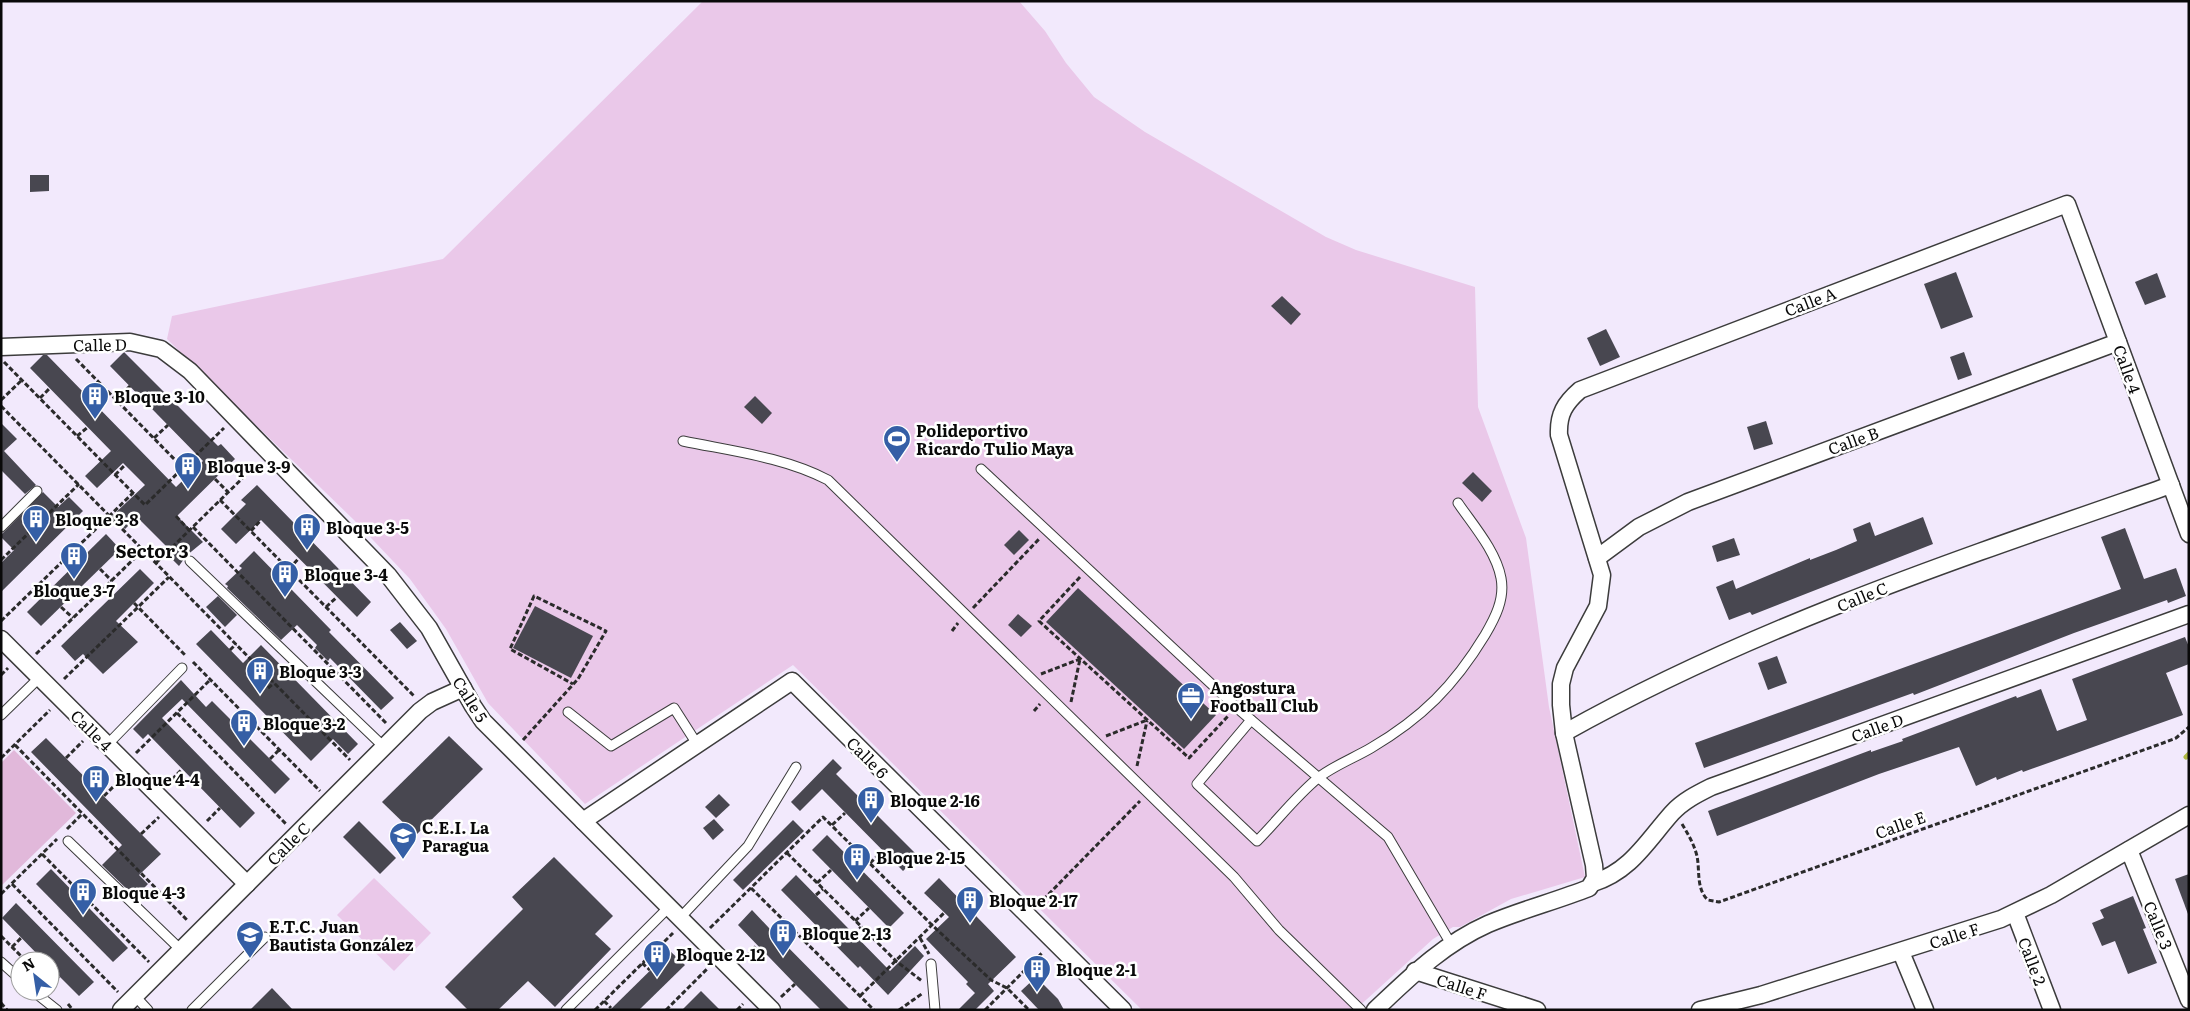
<svg xmlns="http://www.w3.org/2000/svg" width="2190" height="1011" font-family="Literata,serif">
<style>
.green{fill:#e1b8da}
.pitch{fill:#eac8e9}
.lines{fill:none;stroke-linecap:round;stroke-linejoin:round}
.stream{stroke:#b1ba45;stroke-width:5}
.building{fill:#484750}
.service-casing{stroke:#3c3c3c;stroke-width:11}
.minor-casing{stroke:#3c3c3c;stroke-width:19}
.path{stroke:#2b2b2b;stroke-width:3;stroke-dasharray:5 2.5;stroke-linecap:butt}
.service{stroke:#fff;stroke-width:9}
.minor{stroke:#fff;stroke-width:16}
.labels{text-anchor:middle;dominant-baseline:central;stroke-width:5;stroke-linejoin:round;paint-order:stroke}
.street-label{font-size:16px;fill:#090909;stroke:#fff}
.poi-label{font-size:16px;font-weight:bold;fill:#090909;stroke:#fff;text-anchor:start}
.neighbourhood-label{font-size:18px;font-weight:bold;fill:#090909;stroke:#fff}
</style>
<rect width="100%" height="100%" fill="#f2e9fc"/>
<!-- green -->
<path class="green" d="M14 750 76 813 1 886V763Z"/>
<!-- pitch -->
<g class="pitch">
<path d="M703 1H1019L1045 31 1066 63 1094 97 1145 132 1326 237 1356 250 1475 287 1478 407 1526 538 1549 707 1585 877 1511 899 1460 927H1453L1433 939 1355 1010H1142L793 665 585 804 488 703 446 629 410 579 354 520 167 339 172 316 443 259Z"/>
<path d="M374 878 431 933 394 971 337 915Z"/>
</g>
<g class="lines">
<!-- stream -->
<path class="stream" d="M2186 757 2189 754"/>
</g>
<!-- building -->
<g class="building">
<path d="M30 175H49V191L30 192Z"/>
<path d="M1956 272 1973 317 1941 329 1924 284Z"/>
<path d="M2157 273 2166 297 2145 305 2135 282Z"/>
<path d="M1282 296 1301 314 1291 325 1271 306Z"/>
<path d="M1606 329 1620 357 1600 366 1587 338Z"/>
<path d="M124 352 218 446 221 444 235 459 177 516 203 542 186 556 179 566 167 554 170 550 137 517 125 529 112 516 145 485 123 463 97 488 85 476 111 451 30 368 43 355H47L176 487 203 461 110 366Z"/>
<path d="M1964 352 1972 375 1958 380 1950 357Z"/>
<path d="M755 396 772 413 762 424 744 407Z"/>
<path d="M1766 421 1773 444 1754 450 1747 427Z"/>
<path d="M1 423 17 439 4 451 36 485 25 494 1 470Z"/>
<path d="M1473 472 1492 491 1482 502 1462 483Z"/>
<path d="M257 485 371 602 357 617 261 520 236 544 221 529 246 504 241 500Z"/>
<path d="M43 492 58 507 69 497 83 511 1 592V563L14 550 1 537V535Z"/>
<path d="M1923 517 1933 544 1752 615 1750 612 1729 620 1716 587 1733 580 1736 589 1810 558V560L1836 550 1857 541 1853 529 1870 522 1875 536Z"/>
<path d="M2125 528 2144 579 2176 568 2186 596 2168 603 2167 600 2074 633 1914 695 1913 693 1704 768 1695 743 2121 589 2101 537Z"/>
<path d="M1019 530 1029 540 1014 555 1004 545Z"/>
<path d="M106 534 120 549 41 626 27 612Z"/>
<path d="M1734 538 1740 555 1717 562 1712 546Z"/>
<path d="M254 551 331 630 329 632 394 698 381 710 330 658 328 661 315 648 317 645 297 625 281 640 227 588 228 586 225 584 242 568 239 566Z"/>
<path d="M140 569 154 583 116 621 138 642 103 674 83 654 75 661 61 646Z"/>
<path d="M1078 588 1216 715 1184 749 1046 622Z"/>
<path d="M218 596 237 615 225 627 206 607Z"/>
<path d="M535 606 593 636 571 678 513 648Z"/>
<path d="M1018 614 1032 626 1021 637 1008 625Z"/>
<path d="M400 622 417 641 407 649 390 630Z"/>
<path d="M211 630 243 663 261 645 358 744 348 754 333 739 311 761 196 644Z"/>
<path d="M2185 637 2189 647V664L2166 673 2183 715 2023 772 2022 770 1997 780 1996 777 1976 786 1959 747 1879 774 1717 836 1708 811 1871 750V752L1903 741 1902 739 2016 696 2017 698 2041 689 2057 731 2087 720 2072 679Z"/>
<path d="M1777 656 1787 683 1768 690 1758 663Z"/>
<path d="M181 680 206 707 212 701 290 779 275 794 182 699 162 718 255 813 240 828 148 734 143 739 133 729Z"/>
<path d="M449 736 483 769 416 835 382 802Z"/>
<path d="M46 738 161 854 139 875 148 884 135 897 102 865 122 845 31 752Z"/>
<path d="M833 759 842 768 836 774 918 856 903 871 822 789 800 811 791 802Z"/>
<path d="M719 794 730 805 716 818 705 807Z"/>
<path d="M714 819 724 830 713 840 703 828Z"/>
<path d="M793 820 804 831 743 890 733 880Z"/>
<path d="M359 821 396 858 380 874 343 837Z"/>
<path d="M827 835 904 913 889 928 812 850Z"/>
<path d="M554 857 613 916 595 934 611 949 555 1007 528 981 498 1010H468L445 987 523 909 512 897Z"/>
<path d="M51 869 128 948 113 962 36 884Z"/>
<path d="M2189 874V913L2188 914 2175 879Z"/>
<path d="M796 875 890 971 915 946 924 956 888 995 860 966 858 968 781 890Z"/>
<path d="M939 878 1016 957 988 984 994 991 975 1010H958L975 993 966 984 968 982 926 939 949 917 924 893Z"/>
<path d="M2133 896 2146 928 2143 929 2157 963 2128 974 2115 941 2102 946 2092 923 2104 918 2100 910Z"/>
<path d="M16 903 94 982 79 996 50 967V961H44L2 918Z"/>
<path d="M752 910 769 928 850 1010H821L795 984 738 925Z"/>
<path d="M670 951 685 965 639 1010H610Z"/>
<path d="M1036 977 1058 999 1064 1010H1039L1021 991Z"/>
<path d="M272 988 293 1010H250Z"/>
<path d="M701 991 720 1010H682Z"/>
</g>
<g class="lines">
<defs>
<g id="service">
<path d="M683 441C731 451 784 457 828 480L1234 877 1279 930 1361 1010"/>
<path d="M981 469 1236 707 1388 837 1451 944"/>
<path d="M1 527 37 491"/>
<path d="M190 561 384 747"/>
<path d="M568 712 611 746 674 708 697 744"/>
<path d="M1 715 40 677"/>
<path d="M1251 720 1197 784 1257 841C1277 821 1296 796 1318 778 1333 766 1354 758 1371 748 1422 718 1454 686 1485 635 1495 618 1505 599 1501 578 1496 551 1473 525 1458 503"/>
<path d="M107 745 182 668"/>
<path d="M68 841 181 950"/>
<path d="M680 918 748 846 796 767"/>
<path d="M1 962 20 979"/>
<path d="M931 964 935 1010"/>
<path d="M33 991 57 1010"/>
<path d="M135 996 148 1010"/>
<path d="M192 1010 265 937"/>
<path d="M566 1010 669 907"/>
</g>
<g id="minor">
<path d="M1 347 130 342 161 349 190 371 388 575 429 628 473 706 483 721 772 1010"/>
<path d="M1597 558 1639 527 1688 502 2118 342"/>
<path d="M1 639 247 884"/>
<path d="M1564 733C1755 626 1964 557 2171 485"/>
<path d="M583 821 792 681 1123 1010"/>
<path d="M2129 850 2189 1000"/>
<path d="M1593 883C1631 871 1647 841 1672 813 1683 801 1697 794 1711 787L2189 614"/>
<path d="M2015 913 2052 1010"/>
<path d="M1901 952 1925 1010"/>
<path d="M1415 971 1537 1010"/>
<path d="M121 1010 420 711 432 702 463 688"/>
<path d="M1375 1010C1410 977 1443 944 1488 924 1521 910 1556 901 1589 888L1595 878 1594 865 1564 733 1561 705V684L1565 668 1598 606 1602 575 1559 435C1558 414 1565 403 1580 390L2067 204 2189 534"/>
<path d="M1700 1010 1761 995 2001 919 2051 895 2189 815"/>
</g>
</defs>
<!-- service casing -->
<use href="#service" class="service-casing"/>
<!-- minor casing -->
<use href="#minor" class="minor-casing"/>
<!-- path -->
<g class="path">
<path d="M76 359 183 468"/>
<path d="M4 362 145 505 224 428"/>
<path d="M40 398 50 388"/>
<path d="M1 400 22 380"/>
<path d="M116 400 130 386"/>
<path d="M1 406 350 760"/>
<path d="M77 436 88 427"/>
<path d="M154 438 168 425"/>
<path d="M115 475 125 465"/>
<path d="M215 479 228 492"/>
<path d="M220 500 415 697"/>
<path d="M176 516 189 530"/>
<path d="M193 527 387 724"/>
<path d="M251 531 261 520"/>
<path d="M1 560 79 484"/>
<path d="M156 563 258 463"/>
<path d="M100 569 112 581"/>
<path d="M289 569 299 558"/>
<path d="M1080 577 1039 621 1189 758 1228 716"/>
<path d="M134 603 186 656"/>
<path d="M61 607 73 618"/>
<path d="M326 607 337 597"/>
<path d="M973 608 1040 538"/>
<path d="M1 621 133 493"/>
<path d="M952 631 958 623"/>
<path d="M230 650 236 644"/>
<path d="M36 654 143 550"/>
<path d="M193 662 320 791"/>
<path d="M1041 674 1080 659"/>
<path d="M1 675 8 668"/>
<path d="M64 679 169 577"/>
<path d="M268 688 274 683"/>
<path d="M1071 702 1080 659"/>
<path d="M1034 711 1040 704"/>
<path d="M177 713 287 825"/>
<path d="M232 721 241 712"/>
<path d="M306 727 311 721"/>
<path d="M1106 736 1147 720"/>
<path d="M523 740 578 679 606 631 534 596 510 649 573 684"/>
<path d="M15 745 188 921"/>
<path d="M136 753 210 680"/>
<path d="M1 758 50 710"/>
<path d="M66 758 83 741"/>
<path d="M270 759 279 750"/>
<path d="M1137 766 1147 721"/>
<path d="M167 785 182 769"/>
<path d="M104 796 121 779"/>
<path d="M207 821 220 808"/>
<path d="M1682 824C1688 834 1694 844 1697 856 1700 871 1696 889 1708 900L1719 902 2163 743 2176 738 2189 727"/>
<path d="M832 825 845 813"/>
<path d="M67 829 82 814"/>
<path d="M141 834 159 817"/>
<path d="M787 853 896 961 922 981"/>
<path d="M42 854 149 962"/>
<path d="M870 863 883 851"/>
<path d="M817 883 831 870"/>
<path d="M12 884 118 992"/>
<path d="M751 888 874 1010"/>
<path d="M1 894 57 839"/>
<path d="M816 895 823 889"/>
<path d="M1038 905 1140 801"/>
<path d="M855 921 869 908"/>
<path d="M710 928 823 817 932 925 991 980 1007 988 1029 1010"/>
<path d="M854 934 861 927"/>
<path d="M1 936 26 961"/>
<path d="M920 938 929 954"/>
<path d="M12 947 21 938"/>
<path d="M742 961 757 945"/>
<path d="M642 963 650 970"/>
<path d="M50 985 59 976"/>
<path d="M860 996 944 913"/>
<path d="M781 997 795 984"/>
<path d="M604 1001 611 1008"/>
<path d="M1 1003 7 1010"/>
<path d="M68 1004 73 1010"/>
<path d="M595 1010 673 933"/>
<path d="M666 1010 708 968"/>
<path d="M737 1010 743 1004"/>
<path d="M899 1010 923 993"/>
<path d="M985 1010 1043 952"/>
</g>
<!-- service -->
<use href="#service" class="service"/>
<!-- minor -->
<use href="#minor" class="minor"/>
</g>
<!-- icons -->
<defs>
<symbol id="building-pin" viewBox="-11 -11 22 30"><path d="M0 17L-7.5 6A9.5 9.5 0 1 1 7.5 6Z" fill="#355fa6" stroke="#fff"/><path d="M-4-6H4V6H1V3H-1V6H-4ZM-2.5-4.3h1.7v1.8h-1.7ZM.8-4.3h1.7v1.8H.8ZM-2.5-1h1.7V.8h-1.7ZM.8-1h1.7V.8H.8Z" fill="#fff"/></symbol>
<symbol id="stadium-pin" viewBox="-11 -11 22 30"><path d="M0 17L-7.5 6A9.5 9.5 0 1 1 7.5 6Z" fill="#355fa6" stroke="#fff"/><path d="M0-5a6.5 5 0 1 0 0 10a6.5 5 0 1 0 0-10ZM-3.5-1.8h7v3.6h-7Z" fill="#fff"/></symbol>
<symbol id="office-pin" viewBox="-11 -11 22 30"><path d="M0 17L-7.5 6A9.5 9.5 0 1 1 7.5 6Z" fill="#355fa6" stroke="#fff"/><path d="M-6-3h4V-5.5h4V-3h4V5H-6ZM-1-4.5V-3h2v-1.5ZM-6 0V1H6V0Z" fill="#fff"/></symbol>
<symbol id="school-pin" viewBox="-11 -11 22 30"><path d="M0 17L-7.5 6A9.5 9.5 0 1 1 7.5 6Z" fill="#355fa6" stroke="#fff"/><path d="M0-5L7-2L0 1L-7-2ZM-4 1L0 2.5L4 1V4Q0 6-4 4Z" fill="#fff"/></symbol>
</defs>
<g fill-rule="evenodd">
<use href="#building-pin" x="79" y="380" width="32" height="43"/>
<use href="#stadium-pin" x="881" y="423" width="32" height="43"/>
<use href="#building-pin" x="172" y="450" width="32" height="43"/>
<use href="#building-pin" x="20" y="503" width="32" height="43"/>
<use href="#building-pin" x="291" y="511" width="32" height="43"/>
<use href="#building-pin" x="58" y="540" width="32" height="43"/>
<use href="#building-pin" x="269" y="558" width="32" height="43"/>
<use href="#building-pin" x="244" y="655" width="32" height="43"/>
<use href="#office-pin" x="1175" y="680" width="32" height="43"/>
<use href="#building-pin" x="228" y="707" width="32" height="43"/>
<use href="#building-pin" x="80" y="763" width="32" height="43"/>
<use href="#building-pin" x="855" y="784" width="32" height="43"/>
<use href="#school-pin" x="387" y="820" width="32" height="43"/>
<use href="#building-pin" x="841" y="841" width="32" height="43"/>
<use href="#building-pin" x="67" y="876" width="32" height="43"/>
<use href="#building-pin" x="954" y="884" width="32" height="43"/>
<use href="#building-pin" x="767" y="917" width="32" height="43"/>
<use href="#school-pin" x="234" y="919" width="32" height="43"/>
<use href="#building-pin" x="641" y="938" width="32" height="43"/>
<use href="#building-pin" x="1021" y="953" width="32" height="43"/>
</g>
<g class="labels">
<!-- street labels -->
<g class="street-label">
<text transform="translate(1810 301) rotate(-21)">Calle A</text>
<text transform="translate(100 344) rotate(-1)">Calle D</text>
<text transform="translate(2128 369) rotate(70)">Calle 4</text>
<text transform="translate(1853 440) rotate(-20)">Calle B</text>
<text transform="translate(1862 596) rotate(-22)">Calle C</text>
<text transform="translate(471 699) rotate(58)">Calle 5</text>
<text transform="translate(1877 727) rotate(-20)">Calle D</text>
<text transform="translate(92 730) rotate(45)">Calle 4</text>
<text transform="translate(868 757) rotate(45)">Calle 6</text>
<text transform="translate(1900 824) rotate(-20)">Calle E</text>
<text transform="translate(288 843) rotate(-45)">Calle C</text>
<text transform="translate(2159 925) rotate(68)">Calle 3</text>
<text transform="translate(1954 935) rotate(-18)">Calle F</text>
<text transform="translate(2033 961) rotate(69)">Calle 2</text>
<text transform="translate(1462 986) rotate(18)">Calle F</text>
</g>
<!-- poi labels -->
<g class="poi-label">
<text x="114" y="396">Bloque 3-10</text>
<text x="916" y="430">Polideportivo<tspan x="916" dy="18">Ricardo Tulio Maya</tspan></text>
<text x="207" y="466">Bloque 3-9</text>
<text x="55" y="519">Bloque 3-8</text>
<text x="326" y="527">Bloque 3-5</text>
<text x="304" y="574">Bloque 3-4</text>
<text x="74" y="590" text-anchor="middle">Bloque 3-7</text>
<text x="279" y="671">Bloque 3-3</text>
<text x="1210" y="687">Angostura<tspan x="1210" dy="18">Football Club</tspan></text>
<text x="263" y="723">Bloque 3-2</text>
<text x="115" y="779">Bloque 4-4</text>
<text x="890" y="800">Bloque 2-16</text>
<text x="422" y="827">C.E.I. La<tspan x="422" dy="18">Paragua</tspan></text>
<text x="876" y="857">Bloque 2-15</text>
<text x="102" y="892">Bloque 4-3</text>
<text x="989" y="900">Bloque 2-17</text>
<text x="269" y="926">E.T.C. Juan<tspan x="269" dy="18">Bautista González</tspan></text>
<text x="802" y="933">Bloque 2-13</text>
<text x="676" y="954">Bloque 2-12</text>
<text x="1056" y="969">Bloque 2-1</text>
</g>
<!-- neighbourhood labels -->
<g class="neighbourhood-label">
<text x="152" y="550">Sector 3</text>
</g>
</g>
<!-- border -->
<rect width="2190" height="1011" fill="none" stroke="#090909" stroke-width="5"/>
<!-- north arrow -->
<g transform="translate(35 976) rotate(330)"><circle r="24" fill="#ffffff" stroke="#9d9d9d"/>
<path d="M0-4L9 19L0 12L-9 19Z" fill="#355fa6"/>
<text y="-8" font-size="14" font-weight="bold" text-anchor="middle" fill="#090909">N</text>
</g>
</svg>
